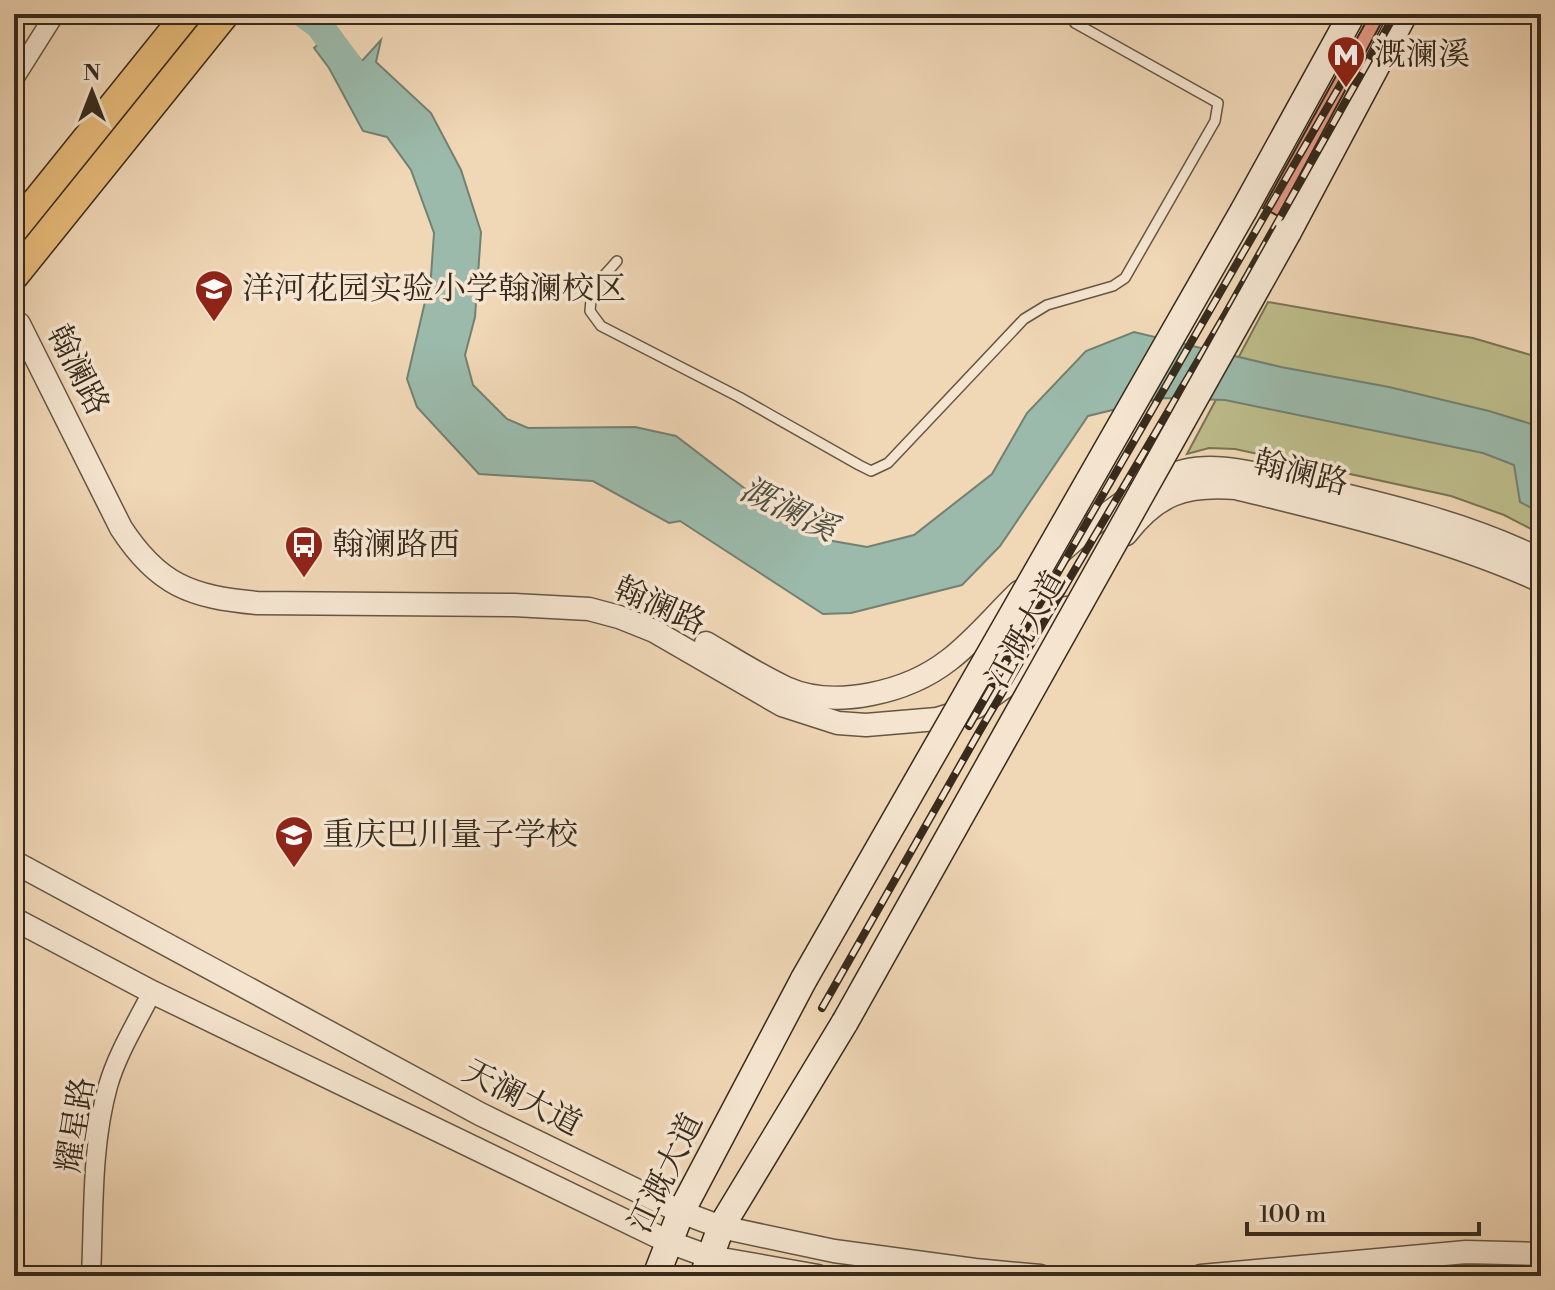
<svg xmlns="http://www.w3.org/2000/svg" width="1555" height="1290" font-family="'Libre Bodoni','Noto Serif SC',serif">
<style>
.green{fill:#bdbd8b;stroke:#7a7454;stroke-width:2}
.water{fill:#9bbaab;stroke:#738172;stroke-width:2}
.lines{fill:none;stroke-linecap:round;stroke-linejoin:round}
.river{stroke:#9bbaab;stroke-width:28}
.building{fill:#e39986;stroke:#372b1d;stroke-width:2}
.service-casing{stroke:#655643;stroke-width:12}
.minor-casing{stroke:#655643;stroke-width:21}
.tertiary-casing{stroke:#655643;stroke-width:25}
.secondary-casing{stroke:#372b1d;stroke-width:29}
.primary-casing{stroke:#372b1d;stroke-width:31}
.service{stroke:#f5e5d0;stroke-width:9}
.minor{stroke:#f5e5d0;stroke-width:18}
.tertiary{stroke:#f5e5d0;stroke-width:22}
.secondary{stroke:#f5e5d0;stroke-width:26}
.primary{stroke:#e8bc7b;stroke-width:28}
.rail-casing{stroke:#372b1d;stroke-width:8}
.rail{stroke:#f5e5d0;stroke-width:5;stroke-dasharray:15;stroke-linecap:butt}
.secondary-bridge-casing{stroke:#372b1d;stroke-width:29;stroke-linecap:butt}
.secondary-bridge{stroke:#f5e5d0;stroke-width:26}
.labels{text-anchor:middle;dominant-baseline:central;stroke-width:7;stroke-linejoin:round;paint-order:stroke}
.poi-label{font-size:32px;fill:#372b1d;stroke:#f5e5d0;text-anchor:start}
.street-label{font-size:32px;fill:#372b1d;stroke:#f5e5d0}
.water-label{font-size:34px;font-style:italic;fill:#504f40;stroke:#f5e5d0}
</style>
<rect width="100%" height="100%" fill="#f0d7b6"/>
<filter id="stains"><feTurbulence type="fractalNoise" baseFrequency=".0025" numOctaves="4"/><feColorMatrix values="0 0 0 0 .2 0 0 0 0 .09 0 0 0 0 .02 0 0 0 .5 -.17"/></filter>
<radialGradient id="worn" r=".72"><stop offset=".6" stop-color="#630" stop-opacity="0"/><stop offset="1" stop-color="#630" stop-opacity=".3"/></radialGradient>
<!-- green -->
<path class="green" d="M1268 302 1473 338 1541 358V534L1504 515 1451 496 1235 449 1209 448 1187 454Z"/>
<!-- water -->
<path class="water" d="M335 30 362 61 381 40 376 62 431 113 461 170 481 232 475 317 465 355 473 385 507 419 528 428 635 427 676 436 791 524 827 540 867 547 914 535 992 474 1027 413 1086 351 1134 332 1281 367 1389 387 1489 411 1541 427V513L1520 502 1514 465 1483 453 1225 400 1162 398 1088 416 1000 546 962 585 851 613 823 614 680 521 669 523 593 481 479 474 417 407 407 379 431 276 434 233 411 170 387 137 363 131 329 68 314 48Z"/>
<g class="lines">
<!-- river -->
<path class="river" d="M304 14 319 25 350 67"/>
</g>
<!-- building -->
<path class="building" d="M1368 14H1386L1278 216 1263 208 1366 22Z"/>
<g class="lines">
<defs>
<path id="service" d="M617 261 592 289 590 311 601 326 739 397 859 465 871 471 888 463 1024 319 1047 305 1113 286 1125 278 1215 121 1218 103 1075 23 1077 15 1080 14"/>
<g id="minor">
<path d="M14 79 55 14"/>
<path d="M91 1276C94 1214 91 1147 108 1086 117 1054 137 1022 152 992"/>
</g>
<g id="tertiary">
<path d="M19 324 121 528C158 585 191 597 257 603L514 605 589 609 619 617 654 631 782 705 838 723 866 725 937 719 976 707 1006 686 1067 608"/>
<path d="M1126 534C1157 494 1185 484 1236 488 1338 513 1444 537 1541 581"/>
<path d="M1047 565C1076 536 1145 480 1184 471 1209 465 1234 469 1258 474 1353 498 1453 516 1541 560"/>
<path d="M706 643C732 658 758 675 786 688 835 710 908 692 949 660 974 641 996 614 1019 592"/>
<path d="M14 862 480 1114 681 1212 721 1227 834 1251 975 1270 1040 1276"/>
<path d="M14 919 152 992 669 1242 710 1257 818 1276"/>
<path d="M1201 1276 1466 1252 1541 1254"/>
<path d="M1467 1276H1476"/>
</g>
<g id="secondary">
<path d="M1244 210 1352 14"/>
<path d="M1288 232 1404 14"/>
<path d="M656 1276 681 1212 804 979"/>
<path d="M703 1276 721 1227 845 1022"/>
</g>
<g id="primary">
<path d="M14 229 187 14"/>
<path d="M14 276 225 14"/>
</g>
</defs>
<!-- service casing -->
<use href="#service" class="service-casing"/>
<!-- minor casing -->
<use href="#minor" class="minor-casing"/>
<!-- tertiary casing -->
<use href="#tertiary" class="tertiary-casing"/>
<!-- secondary casing -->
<use href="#secondary" class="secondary-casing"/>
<!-- primary casing -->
<use href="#primary" class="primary-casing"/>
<!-- service -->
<use href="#service" class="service"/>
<!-- minor -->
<use href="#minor" class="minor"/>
<!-- tertiary -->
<use href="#tertiary" class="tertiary"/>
<!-- secondary -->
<use href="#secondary" class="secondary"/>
<!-- primary -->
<use href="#primary" class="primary"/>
<defs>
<g id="rail">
<path d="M969 726 1346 75"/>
<path d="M822 1008 979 732 1225 315 1395 14"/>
</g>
</defs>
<!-- rail casing -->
<use href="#rail" class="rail-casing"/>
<!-- rail -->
<use href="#rail" class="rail"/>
<defs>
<g id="secondary-bridge">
<path d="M804 979 1244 210"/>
<path d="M845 1022 1288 232"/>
</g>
</defs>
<!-- secondary-bridge casing -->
<use href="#secondary-bridge" class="secondary-bridge-casing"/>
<!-- secondary-bridge -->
<use href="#secondary-bridge" class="secondary-bridge"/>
</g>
<!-- icons -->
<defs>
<symbol id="metro-pin" viewBox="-11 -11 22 30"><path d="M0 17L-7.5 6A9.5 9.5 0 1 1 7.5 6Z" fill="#8f2418" stroke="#f5e5d0"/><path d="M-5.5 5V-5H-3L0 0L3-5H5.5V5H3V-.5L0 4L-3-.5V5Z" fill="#fff"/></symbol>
<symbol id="school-pin" viewBox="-11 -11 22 30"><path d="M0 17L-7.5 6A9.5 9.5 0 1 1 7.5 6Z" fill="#8f2418" stroke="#f5e5d0"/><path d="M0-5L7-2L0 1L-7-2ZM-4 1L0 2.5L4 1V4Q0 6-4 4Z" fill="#fff"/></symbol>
<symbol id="bus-pin" viewBox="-11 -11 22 30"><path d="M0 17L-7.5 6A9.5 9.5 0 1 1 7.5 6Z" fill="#8f2418" stroke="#f5e5d0"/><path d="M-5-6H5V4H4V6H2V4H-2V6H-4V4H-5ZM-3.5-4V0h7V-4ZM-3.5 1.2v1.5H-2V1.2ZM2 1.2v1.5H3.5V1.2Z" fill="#fff"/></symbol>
</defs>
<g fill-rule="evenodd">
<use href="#metro-pin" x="1324" y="33" width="44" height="60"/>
<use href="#school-pin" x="192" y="267" width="44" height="60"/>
<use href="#bus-pin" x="282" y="523" width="44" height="60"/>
<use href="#school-pin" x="272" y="813" width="44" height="60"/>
</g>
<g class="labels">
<!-- poi labels -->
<g class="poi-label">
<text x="1374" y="55">溉澜溪</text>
<text x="242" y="289">洋河花园实验小学翰澜校区</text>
<text x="332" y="545">翰澜路西</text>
<text x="322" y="835">重庆巴川量子学校</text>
</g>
<!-- street labels -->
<g class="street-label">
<text transform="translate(78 370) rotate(63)">翰澜路</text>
<text transform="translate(1301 473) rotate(14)">翰澜路</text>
<text transform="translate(660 606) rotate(24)">翰澜路</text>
<text transform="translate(1026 630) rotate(-61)">江溉大道</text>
<text transform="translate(522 1098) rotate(27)">天澜大道</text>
<text transform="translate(76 1125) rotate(-81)">耀星路</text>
<text transform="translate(666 1173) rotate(-64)">江溉大道</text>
</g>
<!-- water labels -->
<g class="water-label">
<text transform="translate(788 510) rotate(26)">溉澜溪</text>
</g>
</g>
<!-- margin -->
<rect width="1555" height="1290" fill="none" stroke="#f0d7b6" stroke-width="48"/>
<rect x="16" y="16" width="1523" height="1258" fill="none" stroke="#372b1d" stroke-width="4"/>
<rect x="24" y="24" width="1507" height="1242" fill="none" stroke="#372b1d" stroke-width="2"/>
<!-- north arrow -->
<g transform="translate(92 92)" stroke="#f5e5d0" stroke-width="6" paint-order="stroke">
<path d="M0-6L14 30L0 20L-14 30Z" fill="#372b1d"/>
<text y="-12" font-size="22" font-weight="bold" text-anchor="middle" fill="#372b1d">N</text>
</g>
<!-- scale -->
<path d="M1247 1222v12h232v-12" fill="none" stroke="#372b1d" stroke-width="4"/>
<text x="1259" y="1222" font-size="24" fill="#372b1d" stroke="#f5e5d0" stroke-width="6" paint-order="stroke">100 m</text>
<rect width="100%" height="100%" filter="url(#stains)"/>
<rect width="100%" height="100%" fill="url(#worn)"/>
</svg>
